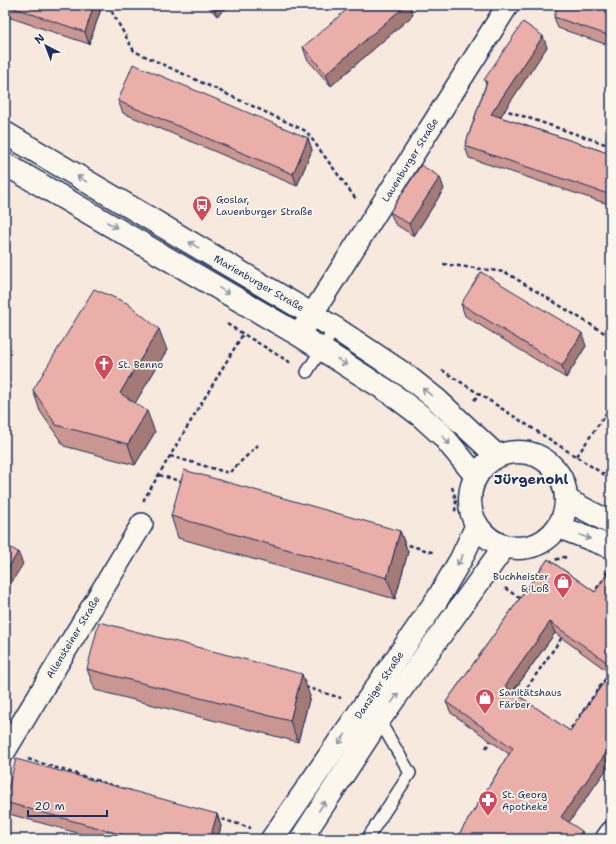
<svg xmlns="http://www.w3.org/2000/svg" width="616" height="844" font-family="'Shantell Sans',sans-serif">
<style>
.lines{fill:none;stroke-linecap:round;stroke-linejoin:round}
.lane-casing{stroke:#1b2f5e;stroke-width:14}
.street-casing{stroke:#1b2f5e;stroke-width:24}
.secondary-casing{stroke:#1b2f5e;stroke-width:25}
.path{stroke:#1b2f5e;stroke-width:2.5;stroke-dasharray:4 3;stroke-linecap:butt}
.lane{stroke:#fbf7ec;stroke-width:11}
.street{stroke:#fbf7ec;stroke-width:21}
.secondary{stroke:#fbf7ec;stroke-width:22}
.wall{fill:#c99691;stroke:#1b2f5e;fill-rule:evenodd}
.shaded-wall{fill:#a47a76;stroke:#1b2f5e}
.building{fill:#eaafa9;stroke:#1b2f5e}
.oneway{stroke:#8b93a5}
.labels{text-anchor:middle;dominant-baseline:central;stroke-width:3.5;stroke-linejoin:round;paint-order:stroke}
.street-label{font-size:10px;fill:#1b2f5e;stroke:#fbf7ec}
.poi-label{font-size:10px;fill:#1b2f5e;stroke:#fbf7ec;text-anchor:start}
.district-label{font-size:14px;font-weight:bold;fill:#1b2f5e;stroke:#fbf7ec}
</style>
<rect width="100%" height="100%" fill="#f8e9df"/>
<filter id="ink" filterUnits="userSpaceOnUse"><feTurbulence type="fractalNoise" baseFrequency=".025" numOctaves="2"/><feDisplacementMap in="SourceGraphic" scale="8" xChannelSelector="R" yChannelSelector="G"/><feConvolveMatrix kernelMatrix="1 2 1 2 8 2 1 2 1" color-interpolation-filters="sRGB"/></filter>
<g filter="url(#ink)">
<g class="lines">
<defs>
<g id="lane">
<path d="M307 372 335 328"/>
<path d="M367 839 410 773 379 720"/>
</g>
<g id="street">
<path d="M299 335 508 5"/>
<path d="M5 751 142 524"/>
<path d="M606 839 611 832"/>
</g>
<g id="secondary">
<path d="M5 133 335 328 407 376 436 399 497 456"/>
<path d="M5 164 299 335 392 394 421 416 442 435 476 476"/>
<circle cx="518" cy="500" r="48"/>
<path d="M567 500 611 523"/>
<path d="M559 527 611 547"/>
<path d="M272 839 438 598 461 559 477 525"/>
<path d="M301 839 379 720 504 547"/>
</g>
</defs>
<!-- lane casing -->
<use href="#lane" class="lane-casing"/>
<!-- street casing -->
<use href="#street" class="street-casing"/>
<!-- secondary casing -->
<use href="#secondary" class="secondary-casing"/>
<!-- path -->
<g class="path">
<path d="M108 5 134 51 306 131 356 199"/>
<path d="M502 109 611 146"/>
<path d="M443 264 505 272 611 337"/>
<path d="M227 324 291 363"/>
<path d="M442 370 611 479"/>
<path d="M474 400 480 394"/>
<path d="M170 456 229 473 258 445"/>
<path d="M577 456 611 406"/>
<path d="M159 475 183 482"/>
<path d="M452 487 456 500 455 512"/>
<path d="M143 501 243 334"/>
<path d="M402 543 435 553"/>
<path d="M549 562 564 557 567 558"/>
<path d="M605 572 611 576"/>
<path d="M505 588 521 599 522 598"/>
<path d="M592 594 608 574"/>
<path d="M305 687 341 698"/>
<path d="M519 699 563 636"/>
<path d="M567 734 611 671"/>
<path d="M486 748 490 741"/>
<path d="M28 759 134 792"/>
<path d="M215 817 251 828"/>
</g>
<!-- lane -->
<use href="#lane" class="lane"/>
<!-- street -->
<use href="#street" class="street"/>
<!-- secondary -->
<use href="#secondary" class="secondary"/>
</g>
<!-- wall -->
<g class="wall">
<path d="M5 5 101 9 89 44 5 16Z"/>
<path d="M207 5H230L217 16Z"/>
<path d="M611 5V46L558 28 554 17Z"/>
<path d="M413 15 331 86 307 59 303 47Z"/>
<path d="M547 47 500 117 611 154V205L469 158 465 146 486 84 484 80Z"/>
<path d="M118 101 308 138 312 150 297 186 123 113Z"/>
<path d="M444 189 414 236 395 224 390 212Z"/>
<path d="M461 304 586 346 566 378 465 316Z"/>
<path d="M167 350 135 403 155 432 135 465 64 446 40 411 33 390Z"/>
<path d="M171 516 400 531 408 552 395 599 178 538Z"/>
<path d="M548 559 595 592 611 579V763L569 822 456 839 509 754 451 713 446 702ZM555 633 610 673 570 731 513 692Z"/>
<path d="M87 669 310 696 298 742 95 690Z"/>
<path d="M5 800 217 814 221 826 218 839H99L9 814 5 804Z"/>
</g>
<!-- shaded-wall -->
<g class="shaded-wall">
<path d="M94 5H100L101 9 89 44 85 32Z"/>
<path d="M213 5H230L217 16Z"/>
<path d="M406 5H410L413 15 331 86 326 74Z"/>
<path d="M543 36 547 47 495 125 491 114Z"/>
<path d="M308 138 312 150 297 186 293 174Z"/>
<path d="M440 177 444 189 414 236 409 224Z"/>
<path d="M159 329 167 350 128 415 120 393Z"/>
<path d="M582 333 586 346 566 378 562 366Z"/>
<path d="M147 411 155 432 135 465 128 444Z"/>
<path d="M400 531 408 552 395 599 387 578Z"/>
<path d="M18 552 23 564 5 593V574Z"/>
<path d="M550 622 555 633 509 697 505 686Z"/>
<path d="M302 674 310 696 298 742 290 721Z"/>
<path d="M611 746V763L565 828 561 817Z"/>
<path d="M217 814 221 826 218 839H210Z"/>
<path d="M582 831 584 839H576Z"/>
</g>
<!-- building -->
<g class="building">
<path d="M5 5H94L85 32Z"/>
<path d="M352 5H406L326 74 303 47Z"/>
<path d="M558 5H611V36L554 17Z"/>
<path d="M523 22 543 36 491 114 611 154V195L465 146 487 82 484 80Z"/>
<path d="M133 64 308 138 293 174 118 101Z"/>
<path d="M421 165 440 177 409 224 390 212Z"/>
<path d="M481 272 582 333 562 366 461 304Z"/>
<path d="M94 289 127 303 159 329 120 393 147 411 128 444 56 425 33 390Z"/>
<path d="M184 470 400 531 387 578 171 516Z"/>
<path d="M5 544 18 552 5 574Z"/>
<path d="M548 559 595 592 606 576 611 579V665L550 622 505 686 570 731 611 672V746L561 817 582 831 576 839H456L513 748 446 702Z"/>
<path d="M99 622 302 674 290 721 87 669Z"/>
<path d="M16 759 217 814 210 839H138L5 802V800Z"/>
</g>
<!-- one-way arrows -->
<defs><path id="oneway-shaft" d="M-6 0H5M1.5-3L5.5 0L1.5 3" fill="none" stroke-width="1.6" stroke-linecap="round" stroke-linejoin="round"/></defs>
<g class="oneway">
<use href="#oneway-shaft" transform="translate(82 179) rotate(-149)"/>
<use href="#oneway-shaft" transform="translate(112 225) rotate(30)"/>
<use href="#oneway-shaft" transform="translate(194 245) rotate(-149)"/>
<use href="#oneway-shaft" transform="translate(224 291) rotate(31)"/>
<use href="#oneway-shaft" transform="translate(342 362) rotate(34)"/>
<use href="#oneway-shaft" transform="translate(427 392) rotate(-142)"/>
<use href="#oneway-shaft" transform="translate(446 440) rotate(49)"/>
<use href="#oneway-shaft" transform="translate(585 537) rotate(21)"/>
<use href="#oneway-shaft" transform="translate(460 560) rotate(119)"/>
<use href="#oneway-shaft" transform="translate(395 698) rotate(-55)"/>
<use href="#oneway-shaft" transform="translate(342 739) rotate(125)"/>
<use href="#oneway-shaft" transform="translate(322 806) rotate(-57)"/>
</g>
</g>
<!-- icons -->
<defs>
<symbol id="bus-pin" viewBox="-11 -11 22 30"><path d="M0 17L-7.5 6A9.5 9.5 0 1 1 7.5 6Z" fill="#d1495b" stroke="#fbf7ec"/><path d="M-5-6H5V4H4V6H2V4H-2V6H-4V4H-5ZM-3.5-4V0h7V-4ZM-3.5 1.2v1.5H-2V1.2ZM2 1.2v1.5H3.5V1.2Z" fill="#fff"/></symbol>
<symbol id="church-pin" viewBox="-11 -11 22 30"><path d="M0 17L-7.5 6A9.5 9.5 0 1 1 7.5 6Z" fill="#d1495b" stroke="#fbf7ec"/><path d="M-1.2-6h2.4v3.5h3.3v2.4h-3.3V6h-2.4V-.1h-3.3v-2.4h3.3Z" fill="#fff"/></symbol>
<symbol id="shop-pin" viewBox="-11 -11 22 30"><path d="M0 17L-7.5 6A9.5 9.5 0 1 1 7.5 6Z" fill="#d1495b" stroke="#fbf7ec"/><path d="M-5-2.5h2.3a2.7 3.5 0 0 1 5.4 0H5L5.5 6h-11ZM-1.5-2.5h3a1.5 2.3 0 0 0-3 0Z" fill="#fff"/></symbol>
<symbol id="pharmacy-pin" viewBox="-11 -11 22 30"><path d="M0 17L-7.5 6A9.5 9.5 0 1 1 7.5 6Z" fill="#d1495b" stroke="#fbf7ec"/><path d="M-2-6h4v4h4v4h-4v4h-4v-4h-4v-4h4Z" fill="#fff"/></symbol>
</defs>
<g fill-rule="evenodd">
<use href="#bus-pin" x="191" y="194" width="22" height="30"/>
<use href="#church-pin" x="93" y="353" width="22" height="30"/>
<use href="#shop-pin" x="552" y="571" width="22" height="30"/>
<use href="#shop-pin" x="474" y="687" width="22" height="30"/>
<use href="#pharmacy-pin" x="477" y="789" width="22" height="30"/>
</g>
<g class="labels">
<!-- street labels -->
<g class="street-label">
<text transform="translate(410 160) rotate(-58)">Lauenburger Straße</text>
<text transform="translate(259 283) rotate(30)">Marienburger Straße</text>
<text transform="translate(73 637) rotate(-59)">Allensteiner Straße</text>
<text transform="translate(379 685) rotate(-56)">Danziger Straße</text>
</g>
<!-- poi labels -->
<g class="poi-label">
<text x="216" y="199">Goslar,<tspan x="216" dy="12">Lauenburger Straße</tspan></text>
<text x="118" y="364">St. Benno</text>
<text x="549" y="576" text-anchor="end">Buchheister<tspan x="549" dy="12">&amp; Loß</tspan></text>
<text x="499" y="692">Sanitätshaus<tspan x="499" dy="12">Färber</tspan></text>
<text x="502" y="794">St. Georg<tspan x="502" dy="12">Apotheke</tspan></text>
</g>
<!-- district labels -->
<g class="district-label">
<text x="531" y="479">Jürgenohl</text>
</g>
</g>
<!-- margin -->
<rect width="616" height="844" fill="none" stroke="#fbf7ec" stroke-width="20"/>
<rect x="10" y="10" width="596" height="824" fill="none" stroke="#1b2f5e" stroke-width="1.5" filter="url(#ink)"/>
<!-- north arrow -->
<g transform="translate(46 46) rotate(318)" stroke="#fbf7ec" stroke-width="3" paint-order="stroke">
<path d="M0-3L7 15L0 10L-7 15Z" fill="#1b2f5e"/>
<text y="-6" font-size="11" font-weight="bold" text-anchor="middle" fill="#1b2f5e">N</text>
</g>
<!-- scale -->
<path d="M28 810v6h79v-6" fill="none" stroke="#1b2f5e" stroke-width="2"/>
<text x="34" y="810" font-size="12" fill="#1b2f5e" stroke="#fbf7ec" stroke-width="3" paint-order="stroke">20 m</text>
</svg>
